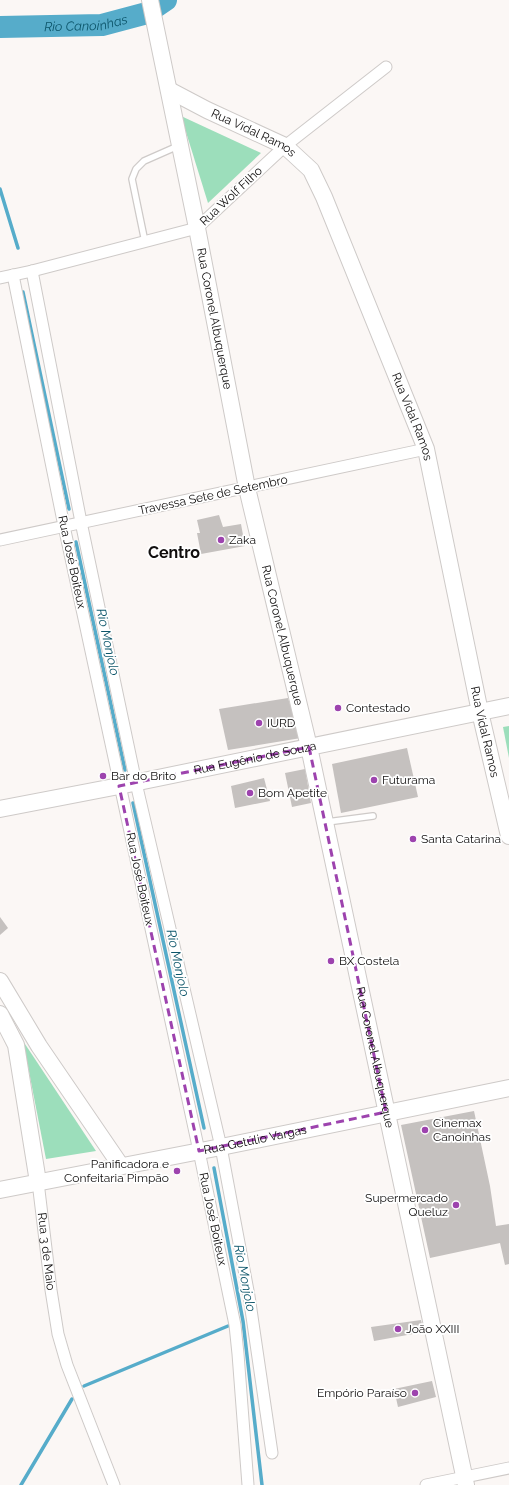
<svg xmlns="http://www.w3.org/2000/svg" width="509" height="1485" font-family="Raleway,sans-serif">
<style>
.green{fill:#9cdebb}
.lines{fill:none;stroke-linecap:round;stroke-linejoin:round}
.stream{stroke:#56acca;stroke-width:3.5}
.river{stroke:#56acca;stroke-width:22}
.building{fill:#c5c1bf}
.lane-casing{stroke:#cecac8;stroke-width:8}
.street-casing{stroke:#cecac8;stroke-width:13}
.secondary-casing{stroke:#cecac8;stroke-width:18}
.lane{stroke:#fff;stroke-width:5.5}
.street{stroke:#fff;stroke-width:11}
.secondary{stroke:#fff;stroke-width:16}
.marked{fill:none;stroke:#9d43ae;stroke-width:3;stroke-dasharray:8 5;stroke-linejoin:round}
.poi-dot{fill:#9d43ae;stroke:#fff;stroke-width:1.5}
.labels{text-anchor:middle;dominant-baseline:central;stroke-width:3.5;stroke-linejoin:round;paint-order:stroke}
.street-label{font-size:12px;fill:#110f0f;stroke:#fff}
.poi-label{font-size:12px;fill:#110f0f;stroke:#fff;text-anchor:start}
.water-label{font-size:13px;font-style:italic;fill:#0c556a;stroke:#fff}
.district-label{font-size:16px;font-weight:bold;fill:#110f0f;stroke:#fff}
</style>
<rect width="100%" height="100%" fill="#fbf7f5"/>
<!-- green -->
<g class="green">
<path d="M181 116 261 153 208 203Z"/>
<path d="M509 726V758L503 727Z"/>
<path d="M23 1041 96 1151 46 1159Z"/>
</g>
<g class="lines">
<!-- stream -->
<g class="stream">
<path d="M0 189 18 248"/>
<path d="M23 292 69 509"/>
<path d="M76 542 125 770"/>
<path d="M133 803 204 1128"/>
<path d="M214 1168 243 1321 262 1485"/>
<path d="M84 1386 228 1326"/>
<path d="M21 1485 72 1399"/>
</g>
<!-- river -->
<path class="river" id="s1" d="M0 27 102 25 147 13 166 0"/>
</g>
<!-- building -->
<g class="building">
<path d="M219 515 223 527 241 524 245 546 201 554 197 533H200L197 520Z"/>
<path d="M288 698 301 738 228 750 219 709Z"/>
<path d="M407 748 418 797 341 813 332 764Z"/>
<path d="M305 769 311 803 292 807 285 773Z"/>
<path d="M264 778 270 801 235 808 231 786Z"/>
<path d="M0 917 8 928 0 935Z"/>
<path d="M333 957 335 963 330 964 328 959Z"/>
<path d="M474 1111 490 1186 496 1226 509 1224V1264L505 1265 500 1243 430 1258 401 1125Z"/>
<path d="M421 1320 424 1332 374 1341 371 1327Z"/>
<path d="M432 1381 436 1397 398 1407 394 1389Z"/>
</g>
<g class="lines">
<defs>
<g id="lane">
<path d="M145 242 132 179 136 169 144 161 178 146"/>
<path d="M327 822 373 816"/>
</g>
<g id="street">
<path d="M32 271 81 522 136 783 221 1147 249 1296 272 1453"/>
<path d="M13 275 64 526 199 1151 235 1325 238 1354 248 1485"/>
<path d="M0 278 32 271 197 228 285 146 386 67"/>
<path d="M0 540 426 449"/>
<path id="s2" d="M38 1182 51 1290 58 1334 67 1365 114 1485"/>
<path d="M426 1485 509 1468"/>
</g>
<g id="secondary">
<path id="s3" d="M150 0 197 228 247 488 309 747 466 1485"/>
<path id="s4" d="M169 90 207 110 285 146 311 170 324 197 426 449 480 712 509 836"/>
<path id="s5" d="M0 809 119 786 509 706"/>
<path d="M0 981 39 1046 121 1166"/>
<path d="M0 1014 16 1045 38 1182"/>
<path id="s6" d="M0 1190 221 1147 509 1088"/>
</g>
</defs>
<!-- lane casing -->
<use href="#lane" class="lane-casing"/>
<!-- street casing -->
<use href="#street" class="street-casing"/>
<!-- secondary casing -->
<use href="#secondary" class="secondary-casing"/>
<!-- lane -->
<use href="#lane" class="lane"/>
<!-- street -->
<use href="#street" class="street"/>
<!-- secondary -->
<use href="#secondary" class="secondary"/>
</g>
<!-- marked area -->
<path class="marked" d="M309 747 386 1112 199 1151 119 786Z"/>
<!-- markers -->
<g class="poi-dot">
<circle cx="221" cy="540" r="4"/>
<circle cx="338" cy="708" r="4"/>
<circle cx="259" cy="723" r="4"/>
<circle cx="103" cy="776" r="4"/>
<circle cx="374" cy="780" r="4"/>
<circle cx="250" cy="793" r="4"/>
<circle cx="413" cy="839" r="4"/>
<circle cx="331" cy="961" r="4"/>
<circle cx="425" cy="1130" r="4"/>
<circle cx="177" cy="1171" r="4"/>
<circle cx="456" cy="1205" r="4"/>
<circle cx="398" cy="1329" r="4"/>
<circle cx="415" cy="1393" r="4"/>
</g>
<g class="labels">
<!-- street labels -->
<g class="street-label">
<text stroke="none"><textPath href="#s4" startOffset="95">Rua Vidal Ramos</textPath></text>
<text transform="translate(231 196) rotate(-43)">Rua Wolf Filho</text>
<text stroke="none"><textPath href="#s3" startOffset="325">Rua Coronel Albuquerque</textPath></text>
<text stroke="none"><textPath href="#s4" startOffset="431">Rua Vidal Ramos</textPath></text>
<text transform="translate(213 495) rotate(-12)">Travessa Sete de Setembro</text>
<text transform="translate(72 562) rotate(78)">Rua José Boiteux</text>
<text stroke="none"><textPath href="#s3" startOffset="649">Rua Coronel Albuquerque</textPath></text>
<text stroke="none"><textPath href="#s4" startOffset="755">Rua Vidal Ramos</textPath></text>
<text stroke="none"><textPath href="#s5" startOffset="260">Rua Eugênio de Souza</textPath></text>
<text transform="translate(140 879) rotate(78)">Rua José Boiteux</text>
<text stroke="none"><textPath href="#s3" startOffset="1081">Rua Coronel Albuquerque</textPath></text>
<text stroke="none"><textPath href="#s6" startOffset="260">Rua Getúlio Vargas</textPath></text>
<text transform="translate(213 1219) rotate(78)">Rua José Boiteux</text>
<text stroke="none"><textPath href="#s2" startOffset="70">Rua 3 de Maio</textPath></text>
</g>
<!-- poi labels -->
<g class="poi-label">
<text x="229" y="540">Zaka</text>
<text x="346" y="708">Contestado</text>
<text x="267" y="723">IURD</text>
<text x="111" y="776">Bar do Brito</text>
<text x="382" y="780">Futurama</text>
<text x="258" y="793">Bom Apetite</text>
<text x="421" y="839">Santa Catarina</text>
<text x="339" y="961">BX Costela</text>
<text x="433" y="1123">Cinemax<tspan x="433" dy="14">Canoinhas</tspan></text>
<text x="169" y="1164" text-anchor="end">Panificadora e<tspan x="169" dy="14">Confeitaria Pimpão</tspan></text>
<text x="448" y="1198" text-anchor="end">Supermercado<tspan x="448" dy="14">Queluz</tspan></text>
<text x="406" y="1329">João XXIII</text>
<text x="407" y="1393" text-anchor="end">Empório Paraíso</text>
</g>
<!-- water labels -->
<g class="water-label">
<text stroke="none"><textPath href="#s1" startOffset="86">Rio Canoinhas</textPath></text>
<text transform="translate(108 642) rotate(78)">Rio Monjolo</text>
<text transform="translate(178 963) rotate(78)">Rio Monjolo</text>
<text transform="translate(245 1278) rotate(79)">Rio Monjolo</text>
</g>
<!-- district labels -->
<g class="district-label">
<text x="174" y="552">Centro</text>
</g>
</g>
</svg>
